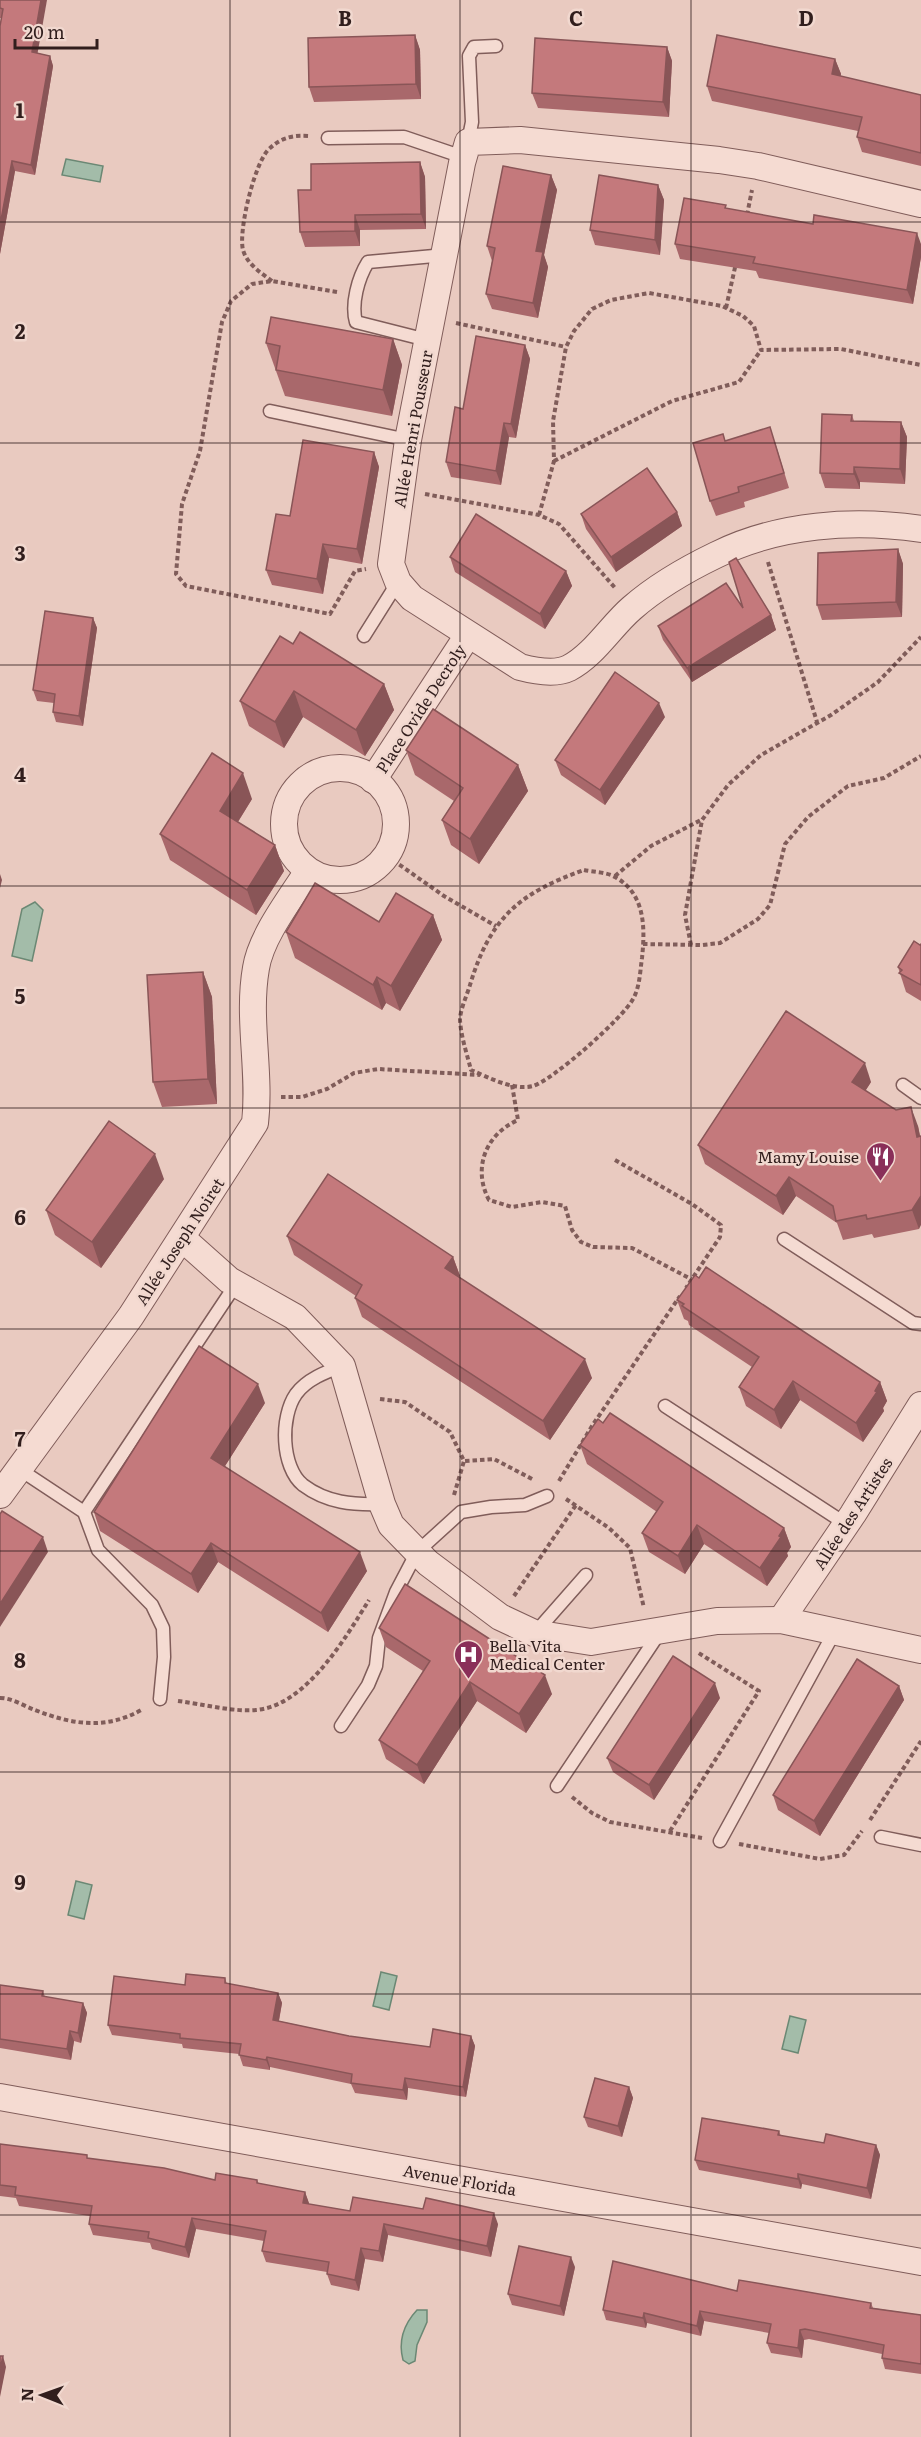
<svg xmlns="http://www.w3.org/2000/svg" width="921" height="2437" font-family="Literata,serif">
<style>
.water{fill:#a3bca9;stroke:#6b8874;stroke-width:1.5}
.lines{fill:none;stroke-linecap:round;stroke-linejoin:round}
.lane-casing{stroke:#805d5a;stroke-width:15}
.street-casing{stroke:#805d5a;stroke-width:28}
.path{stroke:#805d5a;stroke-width:4;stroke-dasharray:4.5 3;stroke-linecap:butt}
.lane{stroke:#f5dbd2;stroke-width:12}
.street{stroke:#f5dbd2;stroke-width:26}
.wall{fill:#a9686b}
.shaded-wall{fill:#895557}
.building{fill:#c4797c;stroke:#895557;stroke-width:1.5}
.grid{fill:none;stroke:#311e1d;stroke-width:1.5;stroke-opacity:0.55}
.labels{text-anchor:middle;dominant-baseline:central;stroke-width:5;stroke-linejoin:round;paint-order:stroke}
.street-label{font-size:16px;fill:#311e1d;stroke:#f1d8cf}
.poi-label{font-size:16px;fill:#311e1d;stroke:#f1d8cf;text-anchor:end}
.grid-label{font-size:20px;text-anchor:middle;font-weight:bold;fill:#311e1d;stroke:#f1d8cf;stroke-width:5;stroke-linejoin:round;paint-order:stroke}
</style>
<rect width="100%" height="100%" fill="#e9cac0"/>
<!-- water -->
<g class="water">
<path d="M66 159 103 166 100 182 62 175Z"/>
<path d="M35 902 43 910 32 961 12 956 22 909Z"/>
<path d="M76 1881 92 1885 84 1919 68 1915Z"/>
<path d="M381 1972 397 1976 389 2010 373 2006Z"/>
<path d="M790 2016 806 2020 798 2053 782 2049Z"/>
<path d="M417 2310H427V2322L417 2345 415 2361 409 2364 403 2360C398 2341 404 2324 417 2310Z"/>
</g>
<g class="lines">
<defs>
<g id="lane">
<path d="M328 138 404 137 463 157"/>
<path d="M468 142 472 122 469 56 474 47 496 46"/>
<path d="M427 340 356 322C351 304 358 278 368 262L445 255"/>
<path d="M270 411 408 440"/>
<path d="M364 636 398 582"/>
<path d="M903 1085 921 1098"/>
<path d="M784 1239 913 1323 921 1324"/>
<path d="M342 1366C326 1372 307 1379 296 1394 280 1417 281 1467 303 1485 327 1503 353 1505 382 1504"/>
<path d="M665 1406 846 1524"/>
<path d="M19 1469 84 1512 98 1550 152 1605 163 1628 164 1657 160 1699"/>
<path d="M84 1512 236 1284"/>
<path d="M535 1633 586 1575"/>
<path d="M341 1726 368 1685 376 1666 379 1638 396 1592 417 1552 461 1512 491 1507 525 1505 547 1496"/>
<path d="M557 1786 660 1632"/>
<path d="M881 1837 921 1845"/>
<path d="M720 1841 835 1631"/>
</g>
<g id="street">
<path d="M921 204 758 166 719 160 520 140 468 142 462 163 408 440 391 564 398 582 412 598 520 667C535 671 555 675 569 668 594 655 611 626 632 608 656 587 687 569 716 555 778 524 854 519 921 529"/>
<circle cx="340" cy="824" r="56"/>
<path d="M373 780 468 635"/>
<path d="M183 1239 229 1280 295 1317 342 1366 382 1504 391 1525 428 1563 500 1617 534 1633 591 1642 717 1621 781 1620 921 1650"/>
<path d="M0 1495 131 1316 255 1123C261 1072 247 1019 256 968 261 936 291 898 308 871"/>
<path d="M781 1620 853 1514 921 1405"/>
<path d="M0 2097 921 2262"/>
</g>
</defs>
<!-- lane casing -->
<use href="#lane" class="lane-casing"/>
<!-- street casing -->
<use href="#street" class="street-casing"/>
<!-- path -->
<g class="path">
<path d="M747 215 752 190"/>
<path d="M272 281C261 273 247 264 243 250 238 231 255 160 270 148 282 137 294 135 309 136"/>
<path d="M337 292 272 281 252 284 231 301 222 322 200 451 182 504 176 574 186 586 330 614 355 571 366 569"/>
<path d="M726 308 736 263"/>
<path d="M456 323 566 347"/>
<path d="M554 461 672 401 739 382 761 350"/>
<path d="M425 494 539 515 559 524 616 589"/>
<path d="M539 515 554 461 553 421 566 347 574 331 592 309 611 300 649 293 722 306 743 316 754 326 761 350 841 349 921 365"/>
<path d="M768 562 817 722"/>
<path d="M387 856 444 896 496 926"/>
<path d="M584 870C593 872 607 872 615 877 646 894 645 929 642 958 640 971 640 987 633 999 623 1018 553 1080 533 1086 513 1091 488 1077 471 1070 467 1054 461 1037 460 1020 460 1010 467 995 470 985 490 918 519 893 584 870Z"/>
<path d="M615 876 651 846 701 820"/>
<path d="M643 944 702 945 720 943 758 919 770 905 785 844 808 817 848 786 884 778 921 756"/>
<path d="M691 945 685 915 702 820 728 785 761 755 831 715 878 682 921 637"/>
<path d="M512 1085 518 1120C486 1134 472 1168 489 1200L512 1207 542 1202 565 1206 572 1230 581 1242 593 1247 632 1248 691 1279"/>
<path d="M281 1097H302L327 1089 354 1073 378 1069 480 1075"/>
<path d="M615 1160 692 1204 721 1225 720 1237 686 1288"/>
<path d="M380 1399 405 1402 450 1432 464 1461 494 1459 534 1480"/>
<path d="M559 1481 592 1426 680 1296"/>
<path d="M454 1495 464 1461"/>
<path d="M566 1499 609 1528 630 1548 644 1608"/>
<path d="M514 1596 576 1505"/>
<path d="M0 1698C12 1698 24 1706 35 1710 73 1725 107 1730 143 1709"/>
<path d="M178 1701C202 1704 232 1712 256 1710 306 1706 346 1637 369 1600"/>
<path d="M572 1797 592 1813 610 1822 702 1838"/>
<path d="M870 1820 921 1741"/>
<path d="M670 1831 759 1691 697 1652"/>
<path d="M739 1844 820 1859 844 1855 862 1831"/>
</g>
<!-- lane -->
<use href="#lane" class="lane"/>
<!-- street -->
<use href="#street" class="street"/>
</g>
<!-- wall -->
<g class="wall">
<path d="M0 0 37 53 50 56 53 66 35 175 15 171 0 254 2 18H0Z"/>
<path d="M415 35 420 50 421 99 314 102 309 87Z"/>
<path d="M667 47 672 61 669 117 538 108 532 93Z"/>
<path d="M835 59 841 74 840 76 921 95V166L862 152 857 137 858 131 712 101 707 86Z"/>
<path d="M420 162 425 177 426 229 360 230V246L305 247 300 232 311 190Z"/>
<path d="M551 175 557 190 544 255 548 267 538 318 492 309 486 294 492 261 487 246Z"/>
<path d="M658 185 664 200 660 255 595 245 590 230Z"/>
<path d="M727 209 921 244V257L913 304 759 278 756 271 680 259 675 244Z"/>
<path d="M393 339 402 365 392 416 285 396 266 343Z"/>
<path d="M525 345 530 359 516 438 509 437 501 485 451 477 446 462 463 409Z"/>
<path d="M852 415 854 421 901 422 907 437 905 484 860 482V489L825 488 820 473Z"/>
<path d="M726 441 775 442 789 488 744 502 745 507 716 516 710 501Z"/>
<path d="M374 452 379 467 362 564 329 558 323 594 272 585 266 570 290 516Z"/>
<path d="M677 512 682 526 616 572 586 529 581 514Z"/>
<path d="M898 549 903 564 902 617 822 620 817 605Z"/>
<path d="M450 557 566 571 572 586 545 629 455 572Z"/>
<path d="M743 608 771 615 776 630 692 682 663 640 658 626Z"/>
<path d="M93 618 97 628 83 726 56 722 53 712 54 703 37 701 33 690Z"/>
<path d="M293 644 384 684 394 710 365 756 303 717 284 748 249 726 240 701Z"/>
<path d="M665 717 605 805 561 775 555 760Z"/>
<path d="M406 750 518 765 528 791 479 864 451 845 442 820 454 801 415 775Z"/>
<path d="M252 799 238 822 275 845 284 871 256 915 170 860 160 834Z"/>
<path d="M433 915 442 940 400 1011 386 1003 382 1010 295 958 286 932 379 922Z"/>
<path d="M921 944V1001L906 992 898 967Z"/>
<path d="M203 972 212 997 217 1104 162 1107 153 1082Z"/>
<path d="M871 1082 865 1091 918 1126 920 1136 919 1229 874 1238 872 1234 843 1240 837 1223 796 1196 783 1215 705 1164 698 1145Z"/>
<path d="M164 1179 101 1268 55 1235 46 1210Z"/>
<path d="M287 1236 453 1257 460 1276 459 1277 592 1378 550 1440 362 1317 355 1298 356 1296 294 1255Z"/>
<path d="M677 1300 880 1382 887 1401 883 1408 884 1411 863 1442 800 1400 781 1429 746 1406 739 1387 752 1367 689 1325 688 1321 684 1319Z"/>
<path d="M265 1403 225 1466 367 1571 328 1632 218 1562 198 1593 100 1531 94 1512Z"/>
<path d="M603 1423 784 1528 791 1547 787 1553 788 1556 767 1586 704 1544 685 1574 649 1552 642 1533 657 1512 587 1464 580 1445Z"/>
<path d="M379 1628 552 1694 526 1733 477 1701 424 1784 386 1759 379 1740 423 1671 386 1647Z"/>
<path d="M899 1686 904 1700 820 1836 778 1810 773 1795Z"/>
<path d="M720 1698 654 1800 613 1772 607 1758Z"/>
<path d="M225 1978 227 1984 278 1993 282 2003 279 2021 349 2036 430 2047 471 2036 475 2046 466 2097 408 2088 407 2100 355 2093 351 2084 270 2067V2070L243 2066 239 2054 183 2048 182 2044 112 2035 108 2025 185 1985Z"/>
<path d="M0 1985 43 1991 45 1997 83 2003 87 2013 81 2043 74 2041 71 2060 0 2048Z"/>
<path d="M629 2087 633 2098 622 2137 588 2127 584 2117Z"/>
<path d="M779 2131 781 2136 824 2143 876 2145 880 2155 871 2199 802 2184 801 2189 699 2170 695 2160Z"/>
<path d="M0 2144 215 2180H257L259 2184 305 2192 309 2204 350 2211 498 2224 491 2257 388 2235 383 2262 365 2259 359 2291 331 2285 327 2274V2272L266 2262 262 2251 264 2241 196 2229 189 2258 152 2249 150 2243 93 2235 89 2224 90 2216 19 2206 16 2198 0 2196Z"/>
<path d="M575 2267 564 2316 512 2305 508 2294Z"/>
<path d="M737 2291 871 2303 873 2308 921 2315V2374L885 2369 882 2358V2354L809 2339 804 2340 802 2358 771 2353 767 2343 769 2333 704 2321 701 2336 647 2323 646 2328 606 2320 603 2310Z"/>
</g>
<!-- shaded-wall -->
<g class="shaded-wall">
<path d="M41 0H47L36 62 32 52Z"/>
<path d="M415 35 420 50 421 99 416 84Z"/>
<path d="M667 47 672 61 669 117 663 102Z"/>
<path d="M50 56 53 66 35 175 31 165Z"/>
<path d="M835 59 841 74 838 89 832 74Z"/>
<path d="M12 161 15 171 0 254V225Z"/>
<path d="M420 162 425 177 426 229 421 214Z"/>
<path d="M551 175 557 190 544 255 548 267 538 318 533 303 536 251Z"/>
<path d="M658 185 664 200 660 255 655 240Z"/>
<path d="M355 215 360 230V246L355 231Z"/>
<path d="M917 233 921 244V257L913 304 907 290Z"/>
<path d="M393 339 402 365 392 416 383 390Z"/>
<path d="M525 345 530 359 516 438 511 424Z"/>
<path d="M901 422 907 437 905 484 900 469Z"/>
<path d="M504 423 509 437 501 485 496 471Z"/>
<path d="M374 452 379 467 362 564 357 549Z"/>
<path d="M854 467 860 482V489L854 474Z"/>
<path d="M677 512 682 526 616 572 611 557Z"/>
<path d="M323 544 329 558 323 594 317 579Z"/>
<path d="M898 549 903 564 902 617 896 602Z"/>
<path d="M566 571 572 586 545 629 540 614Z"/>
<path d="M771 615 776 630 692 682 687 668Z"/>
<path d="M93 618 97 628 83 726 79 716Z"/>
<path d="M384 684 394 710 365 756 356 730Z"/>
<path d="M294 691 303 717 284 748 275 722Z"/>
<path d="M659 703 665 717 605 805 600 790Z"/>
<path d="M518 765 528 791 479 864 470 839Z"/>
<path d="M243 773 252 799 229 836 220 811Z"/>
<path d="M275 845 284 871 256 915 247 890Z"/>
<path d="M0 874 2 880 0 888Z"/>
<path d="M433 915 442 940 400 1011 391 986Z"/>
<path d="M203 972 212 997 217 1104 208 1079Z"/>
<path d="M377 977 386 1003 382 1010 373 985Z"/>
<path d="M865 1063 871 1082 859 1101 852 1082Z"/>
<path d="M911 1107 918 1126 921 1141 917 1137Z"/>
<path d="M155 1154 164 1179 101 1268 92 1242Z"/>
<path d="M789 1177 796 1196 783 1215 776 1196Z"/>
<path d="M921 1196V1225L919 1229 912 1210Z"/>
<path d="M453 1257 460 1276 452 1287 445 1268Z"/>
<path d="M585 1359 592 1378 550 1440 543 1421Z"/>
<path d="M793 1381 800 1400 781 1429 774 1410Z"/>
<path d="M880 1382 887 1401 883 1408 884 1411 863 1442 856 1423Z"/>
<path d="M258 1384 265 1403 218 1477 211 1458Z"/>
<path d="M697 1525 704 1544 685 1574 678 1556Z"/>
<path d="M784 1528 791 1547 787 1553 788 1556 767 1586 760 1568Z"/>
<path d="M43 1537 48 1552 0 1627V1604Z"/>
<path d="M211 1543 218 1562 198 1593 191 1574Z"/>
<path d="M360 1552 367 1571 328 1632 321 1613Z"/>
<path d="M545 1675 552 1694 526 1733 519 1714Z"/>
<path d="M470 1682 477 1701 424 1784 417 1765Z"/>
<path d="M715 1683 720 1698 654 1800 649 1785Z"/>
<path d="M899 1686 904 1700 820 1836 814 1821Z"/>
<path d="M278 1993 282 2003 277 2030 273 2020Z"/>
<path d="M83 2003 87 2013 81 2043 78 2033Z"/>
<path d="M70 2031 74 2041 71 2060 67 2049Z"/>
<path d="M471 2036 475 2046 466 2097 463 2087Z"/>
<path d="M267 2057 270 2067V2070L266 2060Z"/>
<path d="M405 2078 408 2088 407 2100 403 2090Z"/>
<path d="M629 2087 633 2098 622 2137 618 2126Z"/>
<path d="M876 2145 880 2155 871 2199 867 2188Z"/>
<path d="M798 2174 802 2184 801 2189 798 2179Z"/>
<path d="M305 2192 309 2203 307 2214 303 2203Z"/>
<path d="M494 2213 498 2224 491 2257 487 2246Z"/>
<path d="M192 2218 196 2229 189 2258 185 2247Z"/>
<path d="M384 2224 388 2235 383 2262 379 2251Z"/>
<path d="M361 2248 365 2259 359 2291 355 2280Z"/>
<path d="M571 2257 575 2267 564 2316 560 2306Z"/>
<path d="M700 2311 704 2321 701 2336 697 2326Z"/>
<path d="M644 2313 647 2323 646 2328 643 2318Z"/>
<path d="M800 2330 804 2340 802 2358 798 2348Z"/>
<path d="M3 2356 6 2367 0 2397V2369Z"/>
</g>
<!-- building -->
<g class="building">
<path d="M0 0H41L32 52 50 56 31 165 12 161 0 225V26L3 9 0 8Z"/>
<path d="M415 35 416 84 309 87 308 38Z"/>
<path d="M717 35 835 59 832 74 921 95V153L857 137 862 117 707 86Z"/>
<path d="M535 38 667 47 663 102 532 93Z"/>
<path d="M420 162 421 214 355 215V231L300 232 298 190H311V164Z"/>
<path d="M503 166 551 175 536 251 543 252 533 303 486 294 495 248 487 246Z"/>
<path d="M599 175 658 185 655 240 590 230Z"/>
<path d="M684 198 726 205 725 208 813 224 814 215 917 233 907 290 753 263 755 257 675 244Z"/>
<path d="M271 317 393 339 383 390 276 370 280 346 266 343Z"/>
<path d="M476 336 525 345 511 424 504 423 496 471 446 462 455 407 463 409Z"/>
<path d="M822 414 852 415 851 421 901 422 900 469 854 467V474L820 473Z"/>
<path d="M770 427 784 473 738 487 739 492 710 501 693 443 723 434 725 441Z"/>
<path d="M303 440 374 452 357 549 323 544 317 579 266 570 276 514 290 516Z"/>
<path d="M647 468 677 512 611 557 581 514Z"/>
<path d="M476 514 566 571 540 614 450 557Z"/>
<path d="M898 549 896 602 817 605 818 553Z"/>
<path d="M736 558 771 615 687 668 658 626 726 583 743 608 729 562Z"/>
<path d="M45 611 93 618 79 716 53 712 55 694 33 690Z"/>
<path d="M300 632 384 684 356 730 294 691 275 722 240 701 280 636 293 644Z"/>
<path d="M615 672 659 703 600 790 555 760Z"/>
<path d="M433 709 518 765 470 839 442 820 463 788 406 750Z"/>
<path d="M212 753 243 773 220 811 275 845 247 890 160 834Z"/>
<path d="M315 883 379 922 396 893 433 915 391 986 377 977 373 985 286 932Z"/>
<path d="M914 941 920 945 921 944V985L899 973 902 970 898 967Z"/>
<path d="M203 972 208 1079 153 1082 147 975Z"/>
<path d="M786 1011 865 1063 852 1082 896 1110 911 1107 917 1137 921 1136V1196L912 1210 867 1219 866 1215 836 1221 833 1206 789 1177 776 1196 698 1145Z"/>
<path d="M109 1121 155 1154 92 1242 46 1210Z"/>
<path d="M328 1174 453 1257 445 1268 585 1359 543 1421 355 1298 362 1285 287 1236Z"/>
<path d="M706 1267 880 1382 875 1391 877 1392 856 1423 793 1381 774 1410 739 1387 759 1357 682 1306 684 1304 677 1300 695 1275 699 1278Z"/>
<path d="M199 1346 258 1384 211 1458 360 1552 321 1613 211 1543 191 1574 94 1512Z"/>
<path d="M610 1413 784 1528 779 1536 781 1537 760 1568 697 1525 678 1556 642 1533 663 1502 580 1445 598 1419 603 1423Z"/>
<path d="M2 1511 43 1537 0 1604V1514Z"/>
<path d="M405 1584 545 1675 519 1714 470 1682 417 1765 379 1740 430 1661 379 1628Z"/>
<path d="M673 1656 715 1683 649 1785 607 1758Z"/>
<path d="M857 1659 899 1686 814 1821 773 1795Z"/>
<path d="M186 1974 225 1978V1983L278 1993 273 2020 349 2036 430 2047 433 2029 471 2036 463 2087 405 2078 403 2090 351 2083 352 2074 267 2057 266 2060 239 2055 241 2044 180 2038V2034L108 2025 114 1976 185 1985Z"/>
<path d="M0 1985 43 1991 42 1996 83 2003 78 2033 70 2031 67 2049 0 2039Z"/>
<path d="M595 2078 629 2087 618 2126 584 2117Z"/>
<path d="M702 2118 779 2131 778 2135 824 2143 826 2134 876 2145 867 2188 798 2174V2179L695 2160Z"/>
<path d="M0 2144 87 2155V2158L164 2168 215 2180 216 2173 257 2180V2183L305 2192 303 2203 350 2211 353 2197 423 2209 426 2198 494 2213 487 2246 384 2224 379 2251 361 2248 355 2280 327 2274 329 2262 262 2251 266 2231 192 2218 185 2247 148 2238 149 2232 89 2224 92 2206 15 2195 16 2187 0 2185Z"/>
<path d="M519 2246 571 2257 560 2306 508 2294Z"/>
<path d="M613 2261 737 2291 739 2280 871 2303 870 2308 921 2315V2364L882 2358 884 2345 805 2329 800 2330 798 2348 767 2343 771 2324 700 2311 697 2326 644 2313 643 2318 603 2310Z"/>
<path d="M0 2356H3L0 2369Z"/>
</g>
<!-- grid -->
<path class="grid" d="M230 0V2437M460 0V2437M691 0V2437M0 222H921M0 443H921M0 665H921M0 886H921M0 1108H921M0 1329H921M0 1551H921M0 1772H921M0 1994H921M0 2215H921"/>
<!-- icons -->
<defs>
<symbol id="restaurant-pin" viewBox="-11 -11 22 30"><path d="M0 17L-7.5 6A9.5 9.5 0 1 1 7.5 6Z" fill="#8a2f59" stroke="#f1d8cf"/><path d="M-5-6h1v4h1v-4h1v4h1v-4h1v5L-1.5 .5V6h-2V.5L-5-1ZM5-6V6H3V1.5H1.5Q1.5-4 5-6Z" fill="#fff"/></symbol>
<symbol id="hospital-pin" viewBox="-11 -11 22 30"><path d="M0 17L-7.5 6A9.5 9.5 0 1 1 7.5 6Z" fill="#8a2f59" stroke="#f1d8cf"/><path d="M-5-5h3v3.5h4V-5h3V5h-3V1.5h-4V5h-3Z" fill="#fff"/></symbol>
</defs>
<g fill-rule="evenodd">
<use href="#restaurant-pin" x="864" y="1140" width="33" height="45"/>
<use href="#hospital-pin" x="452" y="1638" width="33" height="45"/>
</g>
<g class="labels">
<!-- street labels -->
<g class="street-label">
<text transform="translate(412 429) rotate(-80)">Allée Henri Pousseur</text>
<text transform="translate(420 708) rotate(-57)">Place Ovide Decroly</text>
<text transform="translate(179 1241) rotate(-57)">Allée Joseph Noiret</text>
<text transform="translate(852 1513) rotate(-57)">Allée des Artistes</text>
<text transform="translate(460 2179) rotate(10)">Avenue Florida</text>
</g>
<!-- poi labels -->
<g class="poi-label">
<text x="859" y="1156">Mamy Louise</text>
<text x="489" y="1645" text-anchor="start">Bella Vita<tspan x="489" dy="18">Medical Center</tspan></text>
</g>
</g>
<g class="grid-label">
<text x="345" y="26">B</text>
<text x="576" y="26">C</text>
<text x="806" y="26">D</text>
<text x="20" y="118">1</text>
<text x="20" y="339">2</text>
<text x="20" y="561">3</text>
<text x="20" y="782">4</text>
<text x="20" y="1004">5</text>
<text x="20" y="1225">6</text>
<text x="20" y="1447">7</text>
<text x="20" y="1668">8</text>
<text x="20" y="1890">9</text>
</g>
<!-- north arrow -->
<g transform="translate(42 2395) rotate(271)" stroke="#f1d8cf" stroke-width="4.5" paint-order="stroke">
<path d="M0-4.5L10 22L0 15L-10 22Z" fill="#311e1d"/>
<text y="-9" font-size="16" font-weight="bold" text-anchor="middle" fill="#311e1d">N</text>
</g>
<!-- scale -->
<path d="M15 39v9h82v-9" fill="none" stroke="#311e1d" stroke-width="3"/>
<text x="24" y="39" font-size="18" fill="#311e1d" stroke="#f1d8cf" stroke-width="4.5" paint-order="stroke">20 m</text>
</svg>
